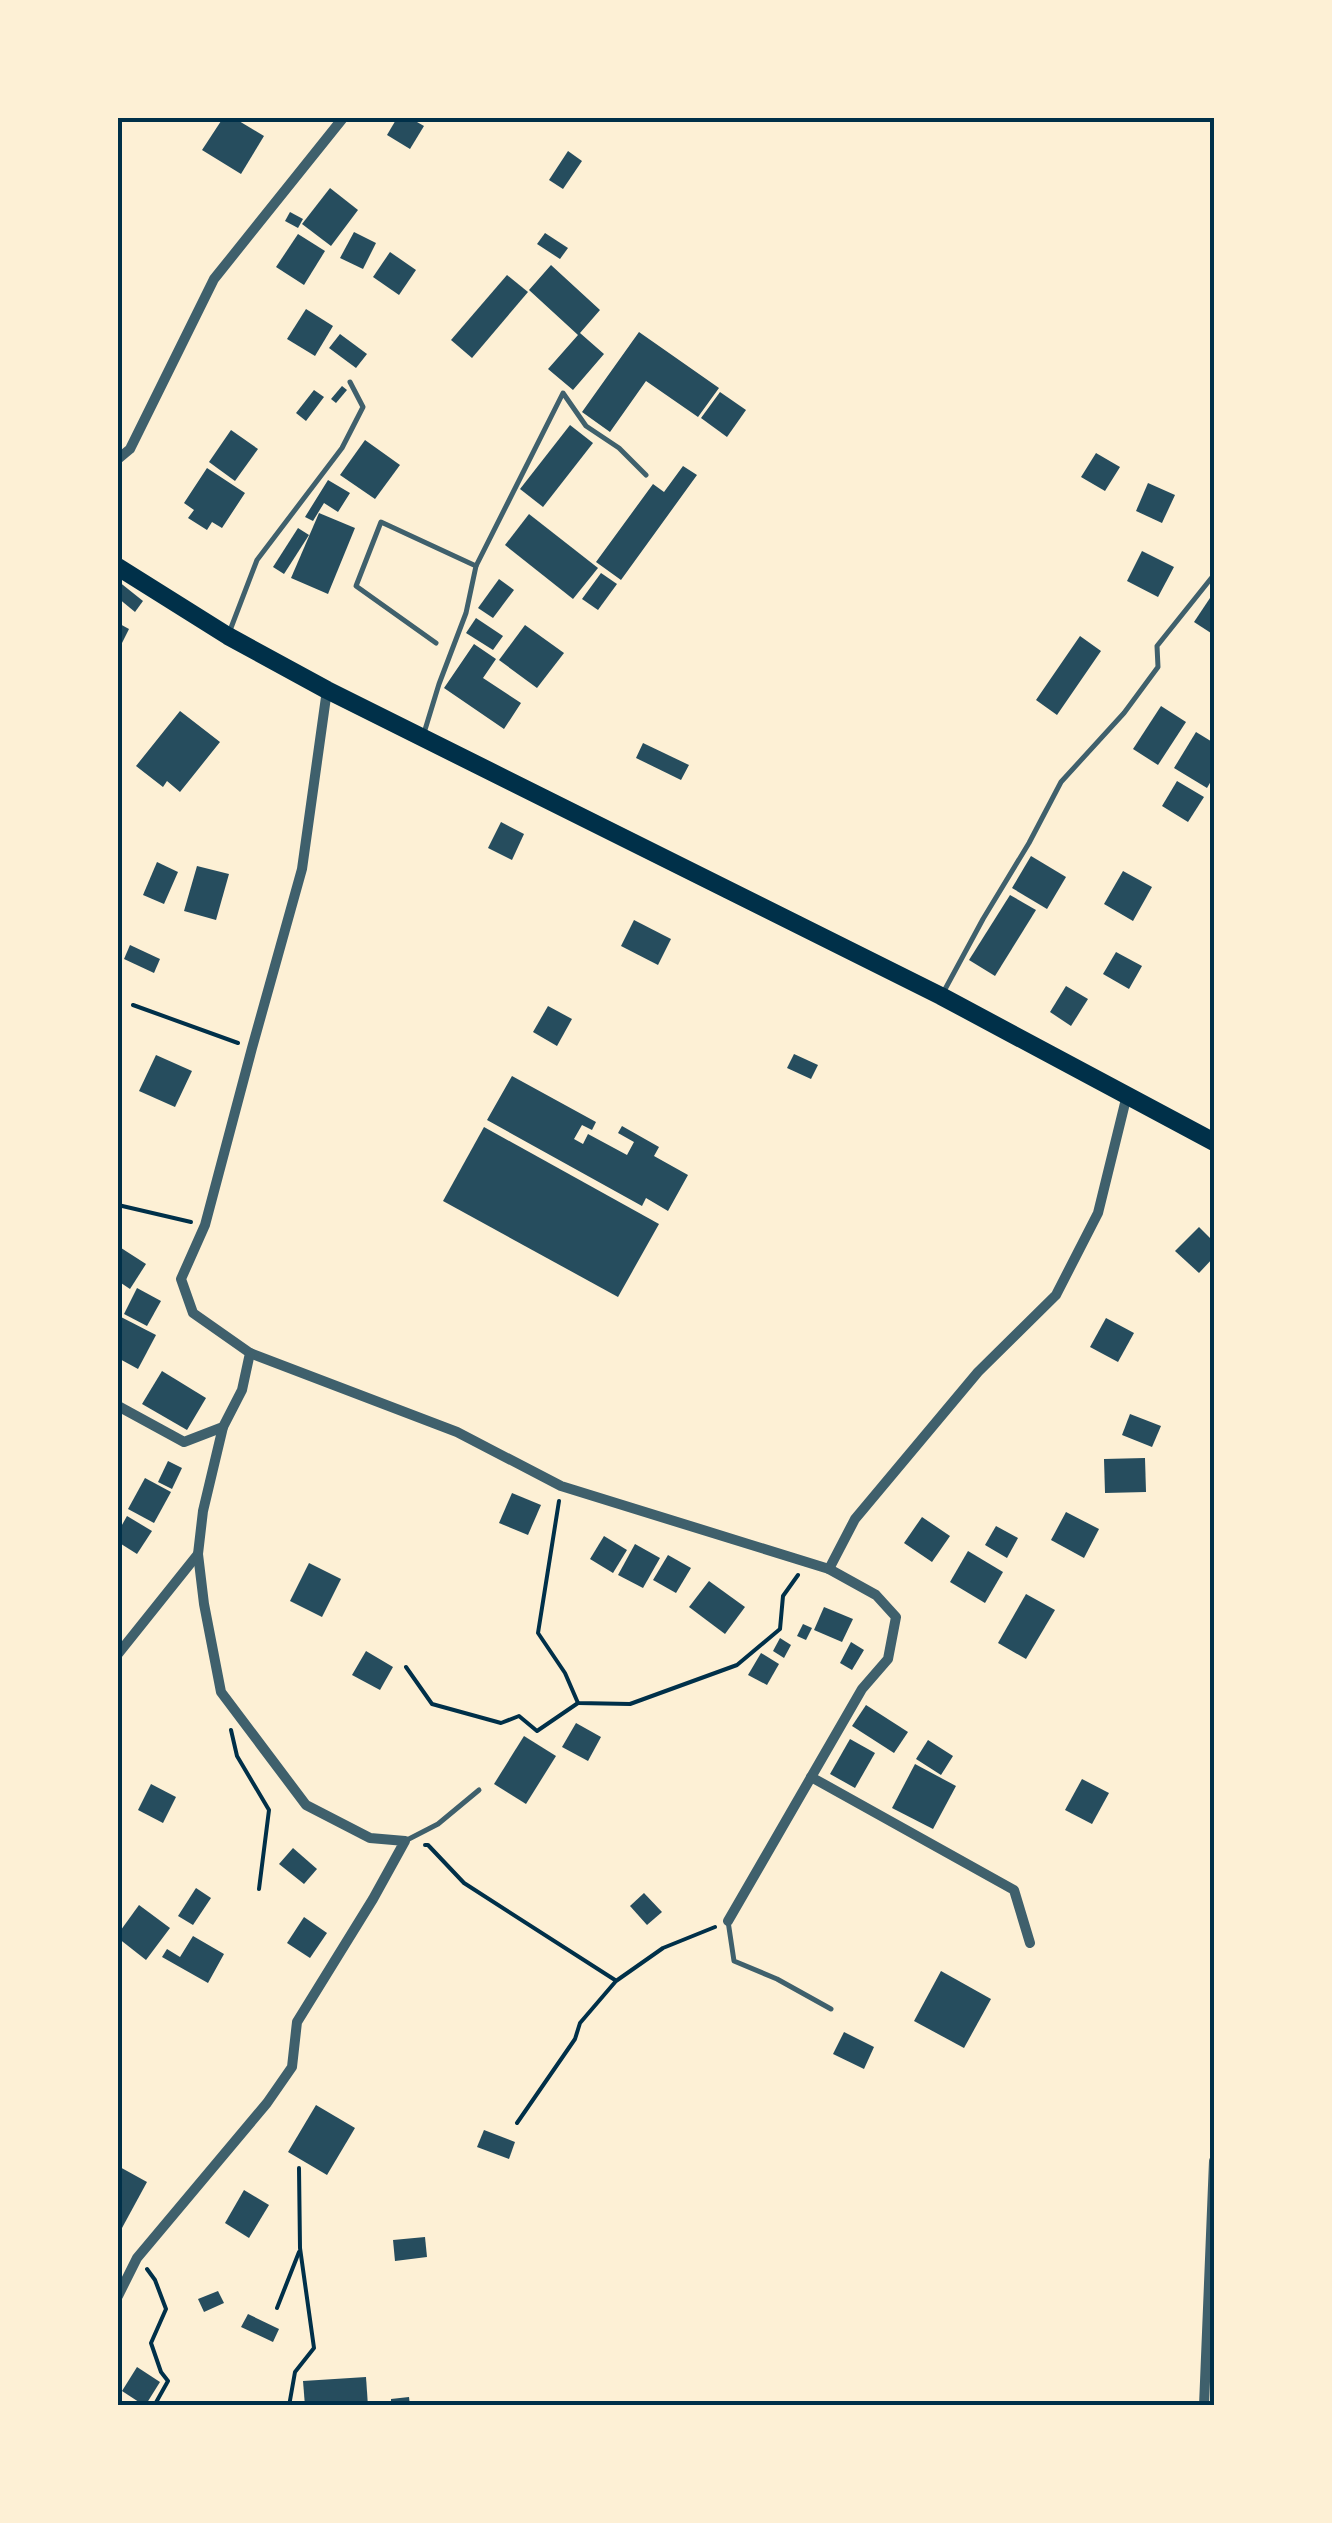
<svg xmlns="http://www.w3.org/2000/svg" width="1332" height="2523" font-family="Mulish,sans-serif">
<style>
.building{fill:#264d5e}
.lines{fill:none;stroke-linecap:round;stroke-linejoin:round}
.path{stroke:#003049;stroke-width:4}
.service{stroke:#3f606c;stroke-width:5}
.minor{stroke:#3f606c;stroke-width:10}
.trunk{stroke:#003049;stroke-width:18}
.neatline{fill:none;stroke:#003049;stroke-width:4}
</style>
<rect width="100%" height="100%" fill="#fdf0d5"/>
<!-- building -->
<g class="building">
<path d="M223 118H234L264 136 241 174 202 150Z"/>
<path d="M397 118H410L424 126 410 149 387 135Z"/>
<path d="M568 151 582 161 563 189 549 180Z"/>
<path d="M330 188 358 210 331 246 302 224Z"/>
<path d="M290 212 303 219 298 228 285 221Z"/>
<path d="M354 232 376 243 363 269 340 258Z"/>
<path d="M545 233 568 248 560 259 537 244Z"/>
<path d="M298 234 325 251 304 285 276 267Z"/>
<path d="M390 252 416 270 399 295 373 277Z"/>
<path d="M551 265 600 310 580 333 604 354 573 390 548 369 578 335 529 290Z"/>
<path d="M507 275 528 292 472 358 451 340Z"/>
<path d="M306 309 333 326 315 356 287 339Z"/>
<path d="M639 332 719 388 698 417 646 381 610 432 582 412Z"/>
<path d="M340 334 367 354 356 368 329 348Z"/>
<path d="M342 386 347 390 336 403 331 399Z"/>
<path d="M314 390 324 397 306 421 296 413Z"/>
<path d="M720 392 746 410 727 437 701 418Z"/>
<path d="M570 425 593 443 543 507 520 489Z"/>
<path d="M231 430 258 449 235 481 209 462Z"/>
<path d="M365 440 400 465 375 499 340 475Z"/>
<path d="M1096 453 1120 467 1105 491 1081 477Z"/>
<path d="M683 466 697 475 621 580 596 562 653 484 664 492Z"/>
<path d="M207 468 245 493 222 528 212 522 207 530 188 518 194 510 184 503Z"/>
<path d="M328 480 350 493 338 512 324 503 313 521 305 517Z"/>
<path d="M1148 483 1175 495 1162 523 1136 511Z"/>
<path d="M319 513 355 528 328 594 291 578Z"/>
<path d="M529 514 598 568 573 599 505 545Z"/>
<path d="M298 528 309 535 284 574 273 567Z"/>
<path d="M1142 551 1174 567 1158 597 1127 581Z"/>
<path d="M601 573 617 584 598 610 582 599Z"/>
<path d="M499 579 514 590 493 618 478 608Z"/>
<path d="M118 581 143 601 135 612 118 598Z"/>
<path d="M1214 592V635L1194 622Z"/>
<path d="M476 618 503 636 493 650 466 633Z"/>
<path d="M118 623 129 629 118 651Z"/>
<path d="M525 625 564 653 537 688 499 660Z"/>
<path d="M1080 636 1101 651 1057 715 1036 700Z"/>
<path d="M474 644 496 659 483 678 521 703 504 729 444 688Z"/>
<path d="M1161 706 1186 722 1158 765 1133 749Z"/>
<path d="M180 711 220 742 180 792 167 781 163 787 136 766Z"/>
<path d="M1196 732 1214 743V776L1207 788 1174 768Z"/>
<path d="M643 743 689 765 681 780 636 758Z"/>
<path d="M1177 781 1204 797 1188 822 1162 806Z"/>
<path d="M501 822 524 834 512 860 488 848Z"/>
<path d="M1031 856 1066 877 1047 909 1012 888Z"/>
<path d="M157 862 178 872 164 904 143 895Z"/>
<path d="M197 866 229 874 216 920 184 911Z"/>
<path d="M1123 871 1152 887 1133 921 1104 904Z"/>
<path d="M1010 895 1036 910 995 976 969 960Z"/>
<path d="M634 920 671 939 658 965 621 946Z"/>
<path d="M130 945 160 959 154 973 124 959Z"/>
<path d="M1116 952 1142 966 1129 989 1103 974Z"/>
<path d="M1066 986 1088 999 1071 1026 1050 1012Z"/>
<path d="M548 1006 572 1019 557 1046 533 1032Z"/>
<path d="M794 1054 818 1065 811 1079 787 1068Z"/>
<path d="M156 1055 192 1071 175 1107 139 1091Z"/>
<path d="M512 1076 596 1122 592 1130 582 1125 574 1139 583 1144 588 1134 627 1155 634 1142 618 1133 622 1126 659 1147 654 1156 688 1175 668 1211 646 1198 642 1206 487 1120Z"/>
<path d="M484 1127 659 1224 618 1297 443 1201Z"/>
<path d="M1199 1227 1214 1242V1257L1199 1273 1175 1251Z"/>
<path d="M118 1246 146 1264 130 1289 118 1281Z"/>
<path d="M137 1288 161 1301 147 1326 124 1314Z"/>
<path d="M121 1317 156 1335 138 1369 118 1358V1322Z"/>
<path d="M1106 1318 1134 1333 1118 1362 1090 1347Z"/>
<path d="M162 1371 206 1398 187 1430 142 1404Z"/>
<path d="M1130 1414 1161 1426 1152 1447 1122 1435Z"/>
<path d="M1145 1458 1146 1492 1105 1493 1104 1459Z"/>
<path d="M168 1461 182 1468 172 1489 158 1482Z"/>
<path d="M145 1478 171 1492 154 1523 128 1509Z"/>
<path d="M512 1493 541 1505 528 1535 499 1523Z"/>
<path d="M1066 1512 1099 1529 1084 1558 1051 1540Z"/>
<path d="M127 1516 152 1531 137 1554 118 1542V1532Z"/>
<path d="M922 1517 950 1536 932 1562 904 1543Z"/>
<path d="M996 1526 1018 1538 1007 1558 985 1545Z"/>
<path d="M604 1536 627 1550 613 1573 590 1559Z"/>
<path d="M635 1544 660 1558 643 1588 618 1575Z"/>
<path d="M968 1551 1003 1572 985 1603 950 1582Z"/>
<path d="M668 1555 691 1568 676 1593 653 1580Z"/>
<path d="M309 1563 341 1579 322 1617 290 1601Z"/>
<path d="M709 1581 745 1607 725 1634 689 1607Z"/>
<path d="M1026 1594 1055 1610 1026 1659 998 1643Z"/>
<path d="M824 1607 853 1619 842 1642 814 1630Z"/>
<path d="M803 1624 812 1628 806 1640 797 1636Z"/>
<path d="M780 1638 791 1645 784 1658 773 1651Z"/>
<path d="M851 1642 864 1650 852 1670 840 1663Z"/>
<path d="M366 1651 393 1667 380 1690 352 1675Z"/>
<path d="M761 1653 779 1664 767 1685 748 1675Z"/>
<path d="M866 1705 908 1732 894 1753 852 1726Z"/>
<path d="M576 1723 601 1737 588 1761 562 1747Z"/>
<path d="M524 1736 556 1756 526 1804 494 1784Z"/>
<path d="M850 1739 875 1753 855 1788 830 1774Z"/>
<path d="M928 1740 953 1756 941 1775 916 1759Z"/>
<path d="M915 1764 956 1786 933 1829 892 1808Z"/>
<path d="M1082 1779 1109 1793 1092 1824 1065 1810Z"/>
<path d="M151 1784 176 1797 163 1823 138 1810Z"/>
<path d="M293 1848 317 1869 304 1884 279 1864Z"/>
<path d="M196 1888 211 1898 193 1925 178 1916Z"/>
<path d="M644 1893 662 1912 647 1925 630 1906Z"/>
<path d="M139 1905 170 1928 146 1960 118 1938V1934Z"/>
<path d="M304 1917 327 1933 310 1958 287 1943Z"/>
<path d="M193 1936 224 1954 208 1983 162 1957 167 1949 180 1957Z"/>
<path d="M941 1971 991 1999 964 2048 914 2021Z"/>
<path d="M844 2032 874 2047 864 2069 833 2054Z"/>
<path d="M316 2105 355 2128 327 2175 288 2152Z"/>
<path d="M484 2130 515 2142 509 2159 477 2147Z"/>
<path d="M118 2166 147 2182 122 2228 118 2225Z"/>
<path d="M244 2190 269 2205 249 2238 225 2223Z"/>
<path d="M425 2237 427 2257 395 2261 393 2240Z"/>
<path d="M218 2291 224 2303 204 2312 198 2299Z"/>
<path d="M248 2314 279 2329 273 2342 241 2327Z"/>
<path d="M137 2367 160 2382 145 2406 122 2391Z"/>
<path d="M366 2377 368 2406H305L303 2381Z"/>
<path d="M409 2397 410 2406H391V2399Z"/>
</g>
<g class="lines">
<!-- path -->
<g class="path">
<path d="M133 1005 238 1043"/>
<path d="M118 1205 191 1222"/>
<path d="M559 1501 538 1633 565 1673 578 1703 630 1704 737 1665 780 1629 783 1596 798 1575"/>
<path d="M406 1667 432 1704 501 1723 519 1716 537 1731 578 1703"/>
<path d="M231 1730 237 1756 269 1810 259 1889"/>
<path d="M425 1845H428L464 1883 615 1980"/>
<path d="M517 2123 575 2039 580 2023 616 1981 663 1948 715 1927"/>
<path d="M147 2269 155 2280 166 2309 151 2343 161 2372 168 2381 154 2406"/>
<path d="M277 2308 299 2252"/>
<path d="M289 2406 295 2372 314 2348 300 2248 299 2168"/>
</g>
<!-- service -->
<g class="service">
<path d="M229 633 257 560 342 448 363 407 350 382"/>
<path d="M436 643 356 586 381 522 476 566"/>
<path d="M424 733 439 684 466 613 476 566 563 393 586 426 619 448 646 475"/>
<path d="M943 993 983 919 1029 843 1061 782 1124 713 1158 667 1157 646 1213 576"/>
<path d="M405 1841 438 1824 479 1790"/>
<path d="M728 1921 734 1961 777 1979 831 2009"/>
</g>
<!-- minor -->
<g class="minor">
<path d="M118 459 130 449 214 279 343 118"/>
<path d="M250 1353 457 1432 561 1486 829 1569 855 1519 978 1372 1056 1295 1098 1213 1127 1095"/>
<path d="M118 1406 184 1442 223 1427 242 1390 250 1353 193 1313 181 1279 205 1225 252 1048 302 869 327 690"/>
<path d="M118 1654 198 1554"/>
<path d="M811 1777 1014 1890 1030 1943"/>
<path d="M728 1921 862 1689 888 1659 896 1617 876 1595 829 1569"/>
<path d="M118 2296 137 2258 267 2103 292 2067 297 2022 373 1899 405 1841 370 1838 306 1805 221 1692 204 1604 198 1554 203 1511 223 1427"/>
<path d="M1204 2406 1214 2161"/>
</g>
<!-- trunk -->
<path class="trunk" d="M118 567 228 636 327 690 941 996 1214 1142"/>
</g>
<!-- border -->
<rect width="1332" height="2523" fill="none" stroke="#fdf0d5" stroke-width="240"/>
<rect x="120" y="120" width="1092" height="2283" class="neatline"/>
</svg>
